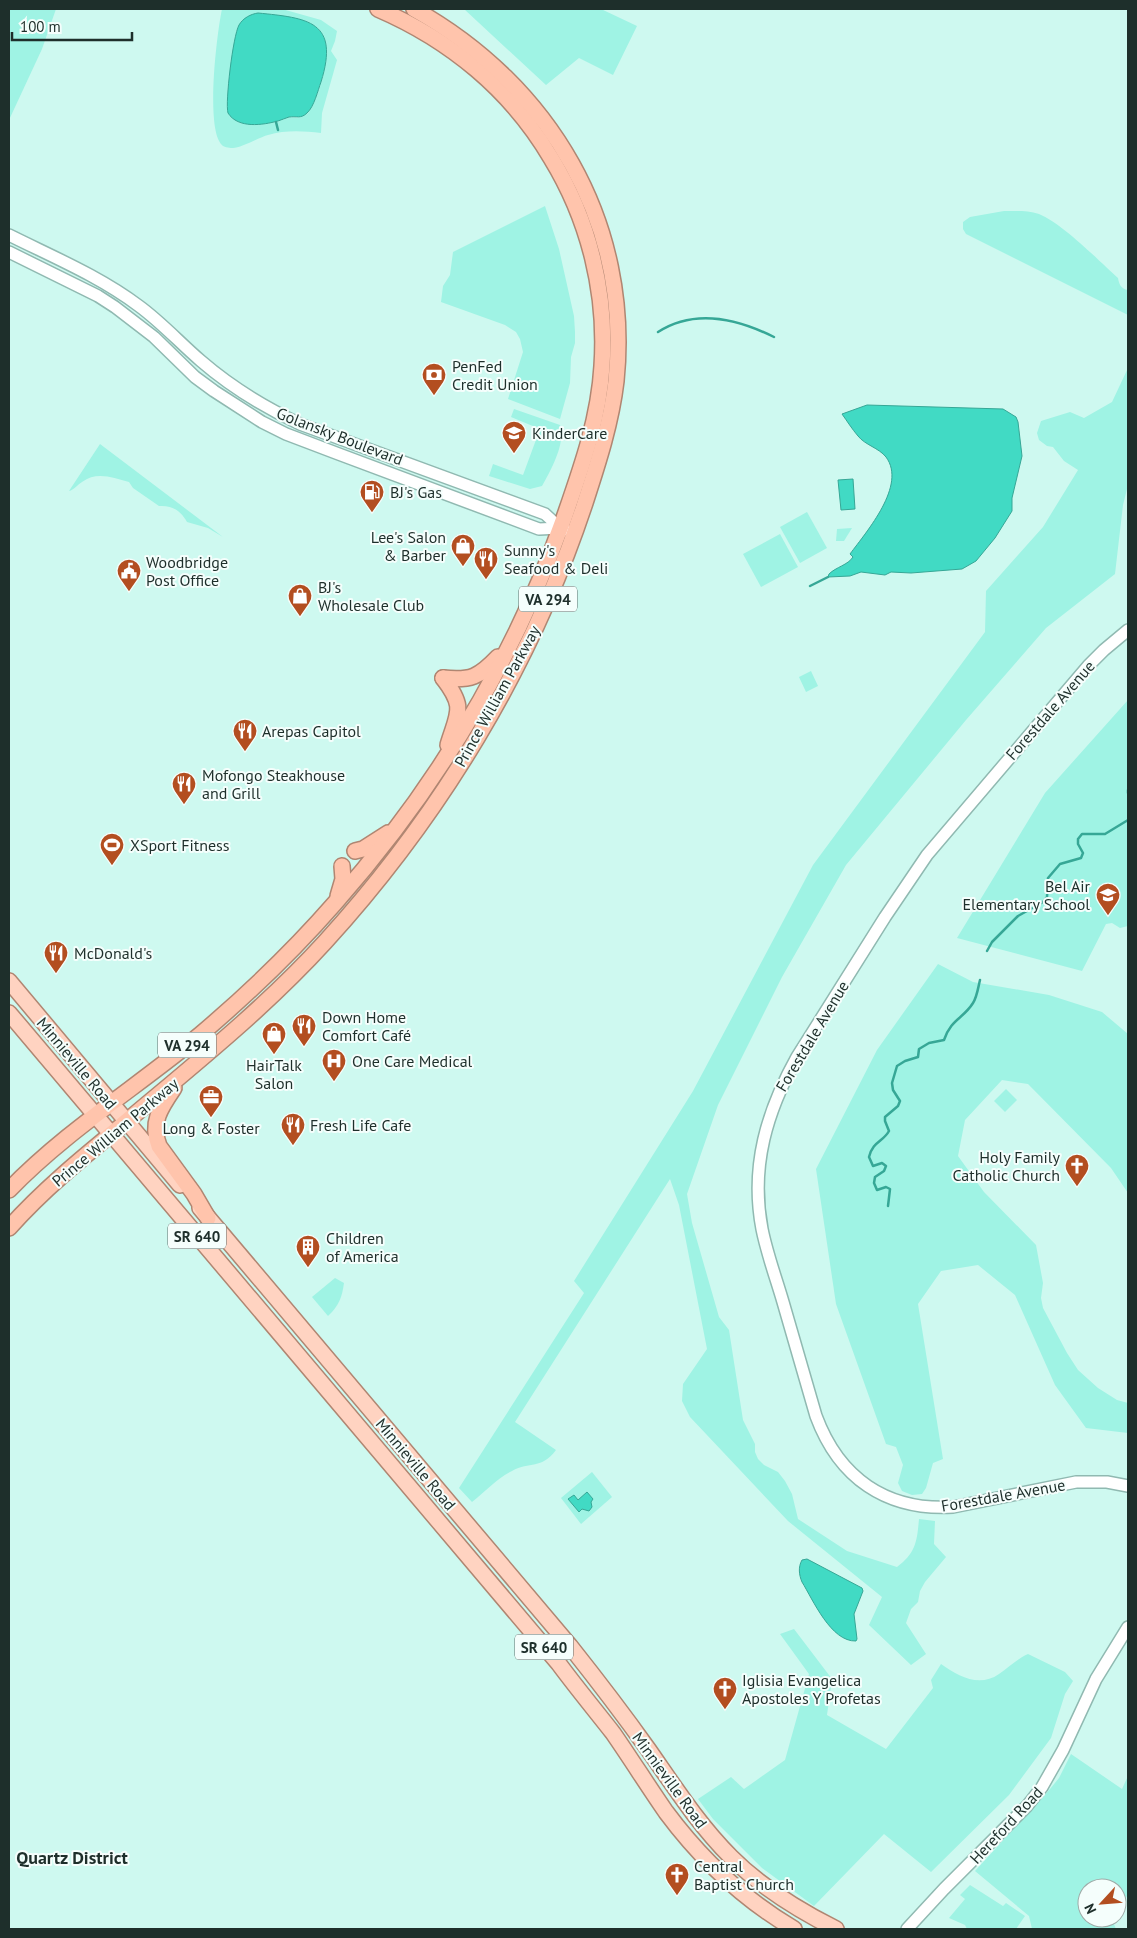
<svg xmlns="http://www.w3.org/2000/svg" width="1137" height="1938" font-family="'PT Sans',sans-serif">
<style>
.green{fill:#9ff3e4;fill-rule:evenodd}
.water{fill:#41dac4;stroke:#36a796}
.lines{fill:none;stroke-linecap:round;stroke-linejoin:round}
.stream{stroke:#36a796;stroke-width:2.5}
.tertiary-casing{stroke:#90b9b1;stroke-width:14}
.primary-casing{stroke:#b08672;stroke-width:18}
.trunk-casing{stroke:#b08672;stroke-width:18}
.tertiary{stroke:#fff;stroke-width:11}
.primary{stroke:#ffd3c1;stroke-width:15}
.trunk{stroke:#ffc4ac;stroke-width:15}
.labels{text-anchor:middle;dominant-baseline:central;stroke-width:4;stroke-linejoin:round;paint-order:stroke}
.shield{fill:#f5fefc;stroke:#5e6d6a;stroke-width:1}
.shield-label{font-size:15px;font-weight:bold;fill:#1e2f2b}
.poi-label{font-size:16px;fill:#1e2f2b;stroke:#f5fefc;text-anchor:start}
.street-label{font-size:16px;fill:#1e2f2b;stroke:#f5fefc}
.neighbourhood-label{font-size:18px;font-weight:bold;fill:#1e2f2b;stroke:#f5fefc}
</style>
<rect width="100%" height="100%" fill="#cef9f0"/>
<!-- green -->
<g class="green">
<path d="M9 9H56L42 49 9 120Z"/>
<path d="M222 9H282L321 20 337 31 335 41 331 51 337 60 322 113 321 133C303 131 285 130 268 135 260 137 239 149 232 148 229 148 223 147 222 145 205 129 217 32 222 9ZM258 13C273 15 303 17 315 26 338 42 320 94 308 113L297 118 290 117 277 122 254 125 240 123 229 115C223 95 234 49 238 27L254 14Z"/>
<path d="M464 9H601L637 26 613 75 579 58 546 85Z"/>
<path d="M545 206 559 249 574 316 575 332V343L571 357 570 383 560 419 508 399 523 352 520 339 516 332 505 325 441 302 443 286 450 275 453 252Z"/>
<path d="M1004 211C1016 211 1028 210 1039 214 1063 224 1098 260 1118 278 1119 284 1121 289 1128 290V315L966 234 963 229V222L970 217Z"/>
<path d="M1128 368V485L1123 505 1115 574 1046 628 966 720 846 865 782 977 718 1105 687 1194 692 1223 719 1317 729 1330 743 1420 755 1444V1452L758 1459 764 1465 778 1472 785 1481 792 1494 798 1519 847 1551 897 1567C916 1553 917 1541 919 1519L935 1521 934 1544 946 1557 925 1582 920 1591 918 1602 911 1609 906 1623 926 1654 911 1665 869 1625 882 1597 788 1521 690 1417 682 1401 683 1384 707 1349 679 1205 670 1179 515 1422 556 1450C541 1470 530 1461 512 1471 497 1478 485 1492 472 1502L459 1488 584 1293 574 1281 693 1091 813 865 985 632 986 591 1043 527 1078 470 1064 461 1053 447 1047 446 1039 440 1037 433 1041 421 1070 412 1084 418 1112 402Z"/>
<path d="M514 409 560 425C566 443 551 470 542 486L530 489 489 476 493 464 523 475 540 429 511 417Z"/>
<path d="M100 444 223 537 208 528 187 522C181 511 172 505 159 506L133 488 129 482C113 478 97 471 82 482 77 485 74 490 69 491Z"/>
<path d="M807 512 827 548 800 563 780 527Z"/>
<path d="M852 528 844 541H836L837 529Z"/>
<path d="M780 534 798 567 761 587 743 554Z"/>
<path d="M811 671 818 686 806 692 799 677Z"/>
<path d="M1128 700V926L1120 928 1112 923 1106 924 1082 971 957 938 1045 793Z"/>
<path d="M938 964 973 982 1049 995 1102 1012 1128 1034V1193L1111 1168 1028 1084 1002 1080 965 1120 958 1156 984 1192 1036 1245 1043 1283 1041 1298 1043 1308 1067 1353 1078 1370 1098 1388 1117 1400 1128 1403V1433L1086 1428 1055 1385 1015 1295 978 1265 941 1271 918 1304 943 1459 933 1463 926 1488 922 1494 912 1495 902 1491 898 1483 903 1465 896 1447 886 1444 836 1304 816 1169 877 1050Z"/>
<path d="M1006 1089 1017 1100 1005 1112 994 1101Z"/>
<path d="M335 1278 344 1283C342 1297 339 1306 328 1316L312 1297Z"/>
<path d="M592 1472 612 1497 581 1524 561 1498Z"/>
<path d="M794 1629 832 1679 827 1715 886 1749 933 1688 931 1680 941 1664C958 1676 979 1688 999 1674 1009 1667 1017 1659 1028 1654L1065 1672 1073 1681 1065 1694 1051 1738 1009 1795 931 1872 884 1834 814 1906 762 1868 713 1819 698 1799 731 1777 744 1789 785 1760 809 1674 780 1634Z"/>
<path d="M1071 1754 1122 1789 1128 1776V1894L1117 1915V1888H1087V1918H1115L1113 1922 1116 1929H1032L1029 1916 975 1871 1050 1789 1059 1778Z"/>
<path d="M970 1885 1003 1906 1006 1903 1025 1916 1016 1929H967L965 1925 949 1918 965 1899 960 1895Z"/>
</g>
<!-- water -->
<g class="water">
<path d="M258 13C308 18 340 21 321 82 318 90 314 107 307 113 301 119 296 116 289 117 285 118 282 120 278 121 263 125 238 129 228 113 225 102 233 36 239 25 243 18 251 14 258 13Z"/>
<path d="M867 405 1003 409 1016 417 1018 422 1022 456 1012 498V511L995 538 976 561 962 569 911 573 891 572 885 575 861 572 850 576 828 577 829 574C836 567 848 565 853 557L850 554C867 531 907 485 886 457 879 448 865 445 858 436 852 429 847 421 842 414Z"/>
<path d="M853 479 855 509 841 510 838 480Z"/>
<path d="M587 1492 593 1499 591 1502 592 1507 589 1511 582 1509 579 1512 568 1499 574 1495 578 1500Z"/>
<path d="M807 1559 862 1588 863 1591 854 1614 857 1639 856 1641C831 1642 813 1600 802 1582 799 1575 798 1567 802 1560Z"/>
</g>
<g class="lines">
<!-- stream -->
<g class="stream">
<path d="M276 122 278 130"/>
<path d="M658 332C695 308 738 319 774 337"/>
<path d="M810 586 828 577"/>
<path d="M1128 790V793"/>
<path d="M987 951 992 942 1018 916 1043 902 1047 897 1048 878 1060 864 1081 858 1083 853 1078 844V839L1082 834H1105L1128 820"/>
<path d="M888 1206 890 1189 886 1187 877 1190 874 1183 875 1177 884 1171 886 1166 882 1163 873 1166 869 1157C873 1141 883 1142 889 1131L885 1121V1117L898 1106 900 1101 893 1090 892 1083 897 1066 905 1061 918 1057 919 1049 929 1043 944 1040C951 1019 963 1019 973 1003 977 997 978 988 980 980"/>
</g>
<defs>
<g id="tertiary">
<path d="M9 235C53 257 99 276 139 306 161 322 180 343 201 361 231 387 264 407 300 424L545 514 560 528"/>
<path d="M9 252 98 296 115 307 154 337 195 377 214 391 262 422 286 434 336 453 539 529 560 528 565 530"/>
<path d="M1128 630 1104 650 1088 666 927 855 885 917 797 1057C767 1111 750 1166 762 1229 767 1254 776 1278 783 1302 794 1340 805 1378 816 1416 839 1478 886 1511 953 1507L1076 1482H1107L1128 1486"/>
<path d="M907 1929 944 1889 1027 1806 1042 1787 1063 1750 1096 1679 1128 1627"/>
</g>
<g id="primary">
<path d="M9 981 180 1185"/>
<path d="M9 1013 559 1664C576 1687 595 1710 613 1733 631 1759 648 1786 666 1812 701 1859 743 1899 794 1929"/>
<path d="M200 1208 570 1646C597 1680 623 1714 648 1749 674 1786 698 1824 731 1857 761 1887 798 1910 836 1929"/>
</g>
<g id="trunk">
<path d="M443 678C466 708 458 712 448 745"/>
<path d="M443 678C471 681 479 677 498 657"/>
<path d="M355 851 363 849 388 833"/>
<path d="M338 896 343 879 342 866"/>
<path d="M174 1088C161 1107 150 1122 159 1146L194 1194 208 1218"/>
<path d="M9 1190C66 1131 137 1087 201 1034 248 994 294 950 335 903 435 790 513 661 564 518 581 469 599 419 602 366 607 293 589 220 551 158 511 90 450 40 378 9"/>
<path d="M9 1228C43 1190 82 1158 121 1126 191 1067 263 1010 325 942 439 817 530 668 584 506 597 466 611 424 616 381 632 223 550 85 414 9"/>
</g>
</defs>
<!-- tertiary casing -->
<use href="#tertiary" class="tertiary-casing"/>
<!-- primary casing -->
<use href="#primary" class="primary-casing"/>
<!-- trunk casing -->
<use href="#trunk" class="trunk-casing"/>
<!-- tertiary -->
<use href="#tertiary" class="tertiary"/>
<!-- primary -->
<use href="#primary" class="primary"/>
<!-- trunk -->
<use href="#trunk" class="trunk"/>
</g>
<!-- icons -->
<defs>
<symbol id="bank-pin" viewBox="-11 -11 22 30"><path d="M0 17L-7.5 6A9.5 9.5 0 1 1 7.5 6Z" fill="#b34e20" stroke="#f5fefc"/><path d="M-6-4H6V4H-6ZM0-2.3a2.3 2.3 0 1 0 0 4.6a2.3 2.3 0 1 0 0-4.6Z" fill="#fff"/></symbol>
<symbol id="school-pin" viewBox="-11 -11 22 30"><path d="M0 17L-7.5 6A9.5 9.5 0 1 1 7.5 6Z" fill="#b34e20" stroke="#f5fefc"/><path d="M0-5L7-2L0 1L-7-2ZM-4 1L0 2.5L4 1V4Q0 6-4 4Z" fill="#fff"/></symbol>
<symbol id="fuel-pin" viewBox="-11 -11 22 30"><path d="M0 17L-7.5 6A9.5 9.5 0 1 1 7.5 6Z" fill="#b34e20" stroke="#f5fefc"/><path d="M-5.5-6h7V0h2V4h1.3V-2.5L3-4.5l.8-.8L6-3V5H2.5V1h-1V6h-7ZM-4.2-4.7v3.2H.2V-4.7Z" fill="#fff"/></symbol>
<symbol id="shop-pin" viewBox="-11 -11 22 30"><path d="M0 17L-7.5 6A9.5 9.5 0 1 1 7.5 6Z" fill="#b34e20" stroke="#f5fefc"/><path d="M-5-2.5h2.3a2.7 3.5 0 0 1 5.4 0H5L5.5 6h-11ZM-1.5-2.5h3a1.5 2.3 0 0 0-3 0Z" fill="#fff"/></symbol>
<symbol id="restaurant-pin" viewBox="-11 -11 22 30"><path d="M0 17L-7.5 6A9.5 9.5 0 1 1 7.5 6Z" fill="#b34e20" stroke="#f5fefc"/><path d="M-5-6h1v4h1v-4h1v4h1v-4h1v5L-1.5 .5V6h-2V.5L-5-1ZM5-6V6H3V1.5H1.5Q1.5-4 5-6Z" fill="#fff"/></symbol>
<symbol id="civic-pin" viewBox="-11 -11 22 30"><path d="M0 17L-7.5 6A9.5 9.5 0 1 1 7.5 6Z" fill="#b34e20" stroke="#f5fefc"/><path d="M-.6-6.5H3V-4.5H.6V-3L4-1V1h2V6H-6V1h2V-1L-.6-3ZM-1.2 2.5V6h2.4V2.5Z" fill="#fff"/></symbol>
<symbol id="stadium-pin" viewBox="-11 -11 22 30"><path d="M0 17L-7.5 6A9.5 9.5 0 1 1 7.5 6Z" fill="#b34e20" stroke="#f5fefc"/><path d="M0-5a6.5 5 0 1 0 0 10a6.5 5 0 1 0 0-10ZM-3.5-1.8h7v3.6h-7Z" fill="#fff"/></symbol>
<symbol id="hospital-pin" viewBox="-11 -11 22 30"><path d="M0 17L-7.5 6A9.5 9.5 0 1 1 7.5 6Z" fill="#b34e20" stroke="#f5fefc"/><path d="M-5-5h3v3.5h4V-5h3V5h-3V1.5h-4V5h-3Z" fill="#fff"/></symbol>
<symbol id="office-pin" viewBox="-11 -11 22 30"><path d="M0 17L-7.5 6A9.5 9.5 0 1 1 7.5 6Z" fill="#b34e20" stroke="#f5fefc"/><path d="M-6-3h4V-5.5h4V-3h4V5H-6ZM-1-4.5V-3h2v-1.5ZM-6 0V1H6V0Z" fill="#fff"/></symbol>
<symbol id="church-pin" viewBox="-11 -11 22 30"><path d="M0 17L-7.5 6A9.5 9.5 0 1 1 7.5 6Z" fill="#b34e20" stroke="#f5fefc"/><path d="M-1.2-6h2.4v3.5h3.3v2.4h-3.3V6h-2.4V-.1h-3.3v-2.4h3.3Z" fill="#fff"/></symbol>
<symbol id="building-pin" viewBox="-11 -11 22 30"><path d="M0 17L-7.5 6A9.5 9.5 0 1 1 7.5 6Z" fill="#b34e20" stroke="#f5fefc"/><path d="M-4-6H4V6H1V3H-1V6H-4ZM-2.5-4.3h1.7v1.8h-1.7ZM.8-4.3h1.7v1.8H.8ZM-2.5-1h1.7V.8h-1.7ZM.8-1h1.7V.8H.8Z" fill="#fff"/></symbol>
</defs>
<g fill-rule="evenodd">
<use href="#bank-pin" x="420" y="361" width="28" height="38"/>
<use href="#school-pin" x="500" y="419" width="28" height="38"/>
<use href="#fuel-pin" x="358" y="478" width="28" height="38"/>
<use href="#shop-pin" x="449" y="532" width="28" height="38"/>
<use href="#restaurant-pin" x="472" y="545" width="28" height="38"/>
<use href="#civic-pin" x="115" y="557" width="28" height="38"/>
<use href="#shop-pin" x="286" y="582" width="28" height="38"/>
<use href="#restaurant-pin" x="231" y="717" width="28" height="38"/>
<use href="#restaurant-pin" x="170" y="770" width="28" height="38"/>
<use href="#stadium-pin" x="98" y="831" width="28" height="38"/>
<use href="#school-pin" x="1094" y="881" width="28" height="38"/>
<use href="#restaurant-pin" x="42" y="939" width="28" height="38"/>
<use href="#restaurant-pin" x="290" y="1012" width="28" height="38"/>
<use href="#shop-pin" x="260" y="1020" width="28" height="38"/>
<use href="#hospital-pin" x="320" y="1047" width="28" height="38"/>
<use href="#office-pin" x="197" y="1083" width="28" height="38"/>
<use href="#restaurant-pin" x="279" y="1111" width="28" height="38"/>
<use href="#church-pin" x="1063" y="1152" width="28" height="38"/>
<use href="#building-pin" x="294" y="1233" width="28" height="38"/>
<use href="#church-pin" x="711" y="1675" width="28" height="38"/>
<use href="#church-pin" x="663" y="1861" width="28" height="38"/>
</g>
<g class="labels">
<!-- shield labels -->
<g class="shield">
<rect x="519" y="586.5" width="58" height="25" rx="4"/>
<rect x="158" y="1032.5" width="58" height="25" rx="4"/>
<rect x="168" y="1223.5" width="58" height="25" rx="4"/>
<rect x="515" y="1634.5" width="58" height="25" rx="4"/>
</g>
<g class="shield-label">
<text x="548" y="599">VA 294</text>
<text x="187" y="1045">VA 294</text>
<text x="197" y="1236">SR 640</text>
<text x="544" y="1647">SR 640</text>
</g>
<!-- poi labels -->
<g class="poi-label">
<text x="452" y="366">PenFed<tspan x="452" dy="18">Credit Union</tspan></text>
<text x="532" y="433">KinderCare</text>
<text x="390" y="492">BJ's Gas</text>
<text x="446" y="537" text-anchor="end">Lee's Salon<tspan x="446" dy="18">&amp; Barber</tspan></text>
<text x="504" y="550">Sunny's<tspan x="504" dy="18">Seafood &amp; Deli</tspan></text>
<text x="146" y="562">Woodbridge<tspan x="146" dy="18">Post Office</tspan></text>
<text x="318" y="587">BJ's<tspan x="318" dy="18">Wholesale Club</tspan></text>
<text x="262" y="731">Arepas Capitol</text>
<text x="202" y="775">Mofongo Steakhouse<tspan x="202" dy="18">and Grill</tspan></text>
<text x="130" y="845">XSport Fitness</text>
<text x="1090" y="886" text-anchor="end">Bel Air<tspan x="1090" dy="18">Elementary School</tspan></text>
<text x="74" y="953">McDonald's</text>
<text x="322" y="1017">Down Home<tspan x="322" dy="18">Comfort Café</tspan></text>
<text x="352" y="1061">One Care Medical</text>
<text x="274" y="1065" text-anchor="middle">HairTalk<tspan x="274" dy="18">Salon</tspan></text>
<text x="310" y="1125">Fresh Life Cafe</text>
<text x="211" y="1128" text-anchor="middle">Long &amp; Foster</text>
<text x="1060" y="1157" text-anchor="end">Holy Family<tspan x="1060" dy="18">Catholic Church</tspan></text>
<text x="326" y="1238">Children<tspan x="326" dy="18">of America</tspan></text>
<text x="742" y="1680">Iglisia Evangelica<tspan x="742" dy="18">Apostoles Y Profetas</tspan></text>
<text x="694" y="1866">Central<tspan x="694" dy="18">Baptist Church</tspan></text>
</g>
<!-- street labels -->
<g class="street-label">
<text transform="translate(340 436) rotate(21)">Golansky Boulevard</text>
<text transform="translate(497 696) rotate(-61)">Prince William Parkway</text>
<text transform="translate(1050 710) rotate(-49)">Forestdale Avenue</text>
<text transform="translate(812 1036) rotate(-59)">Forestdale Avenue</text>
<text transform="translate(77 1063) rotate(50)">Minnieville Road</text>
<text transform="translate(115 1132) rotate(-40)">Prince William Parkway</text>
<text transform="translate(416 1464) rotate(50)">Minnieville Road</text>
<text transform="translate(1003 1495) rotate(-10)">Forestdale Avenue</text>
<text transform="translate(670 1780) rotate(54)">Minnieville Road</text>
<text transform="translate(1006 1825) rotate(-47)">Hereford Road</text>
</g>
<!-- neighbourhood labels -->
<g class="neighbourhood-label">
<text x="72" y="1857">Quartz District</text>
</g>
</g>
<!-- border -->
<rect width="1137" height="1938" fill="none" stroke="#1e2f2b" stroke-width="20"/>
<!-- north arrow -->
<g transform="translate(1102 1903) rotate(244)"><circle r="24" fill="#f5fefc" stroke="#9faba8"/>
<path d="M0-4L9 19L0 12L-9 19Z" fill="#b34e20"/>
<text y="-8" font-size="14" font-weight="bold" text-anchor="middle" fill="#1e2f2b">N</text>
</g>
<!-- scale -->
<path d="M12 32v8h120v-8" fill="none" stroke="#1e2f2b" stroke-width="2.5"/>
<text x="20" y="32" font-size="15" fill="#1e2f2b" stroke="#f5fefc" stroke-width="4" paint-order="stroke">100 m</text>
</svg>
